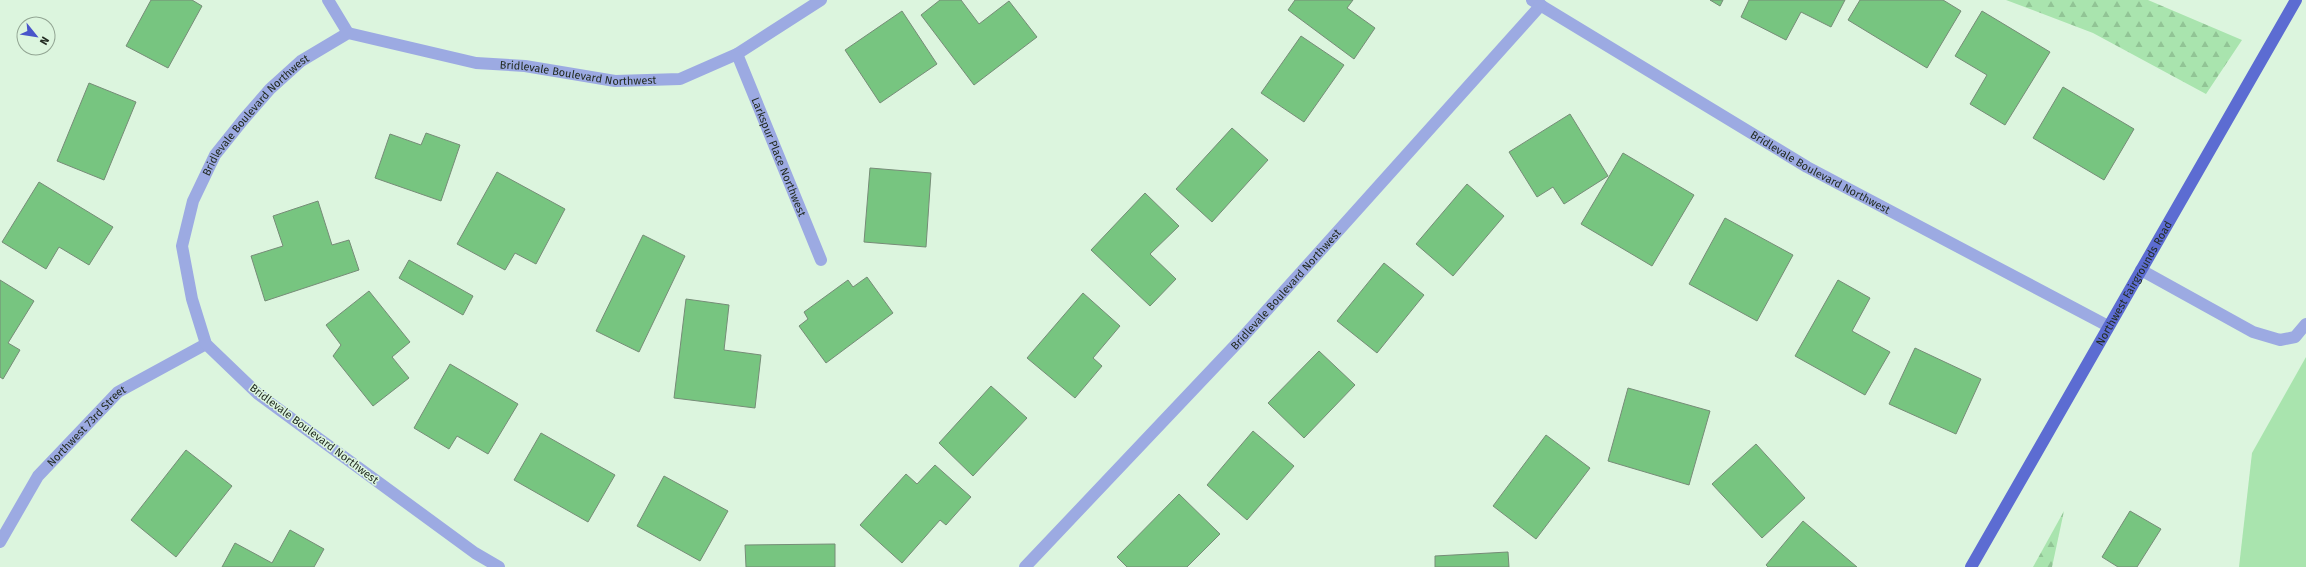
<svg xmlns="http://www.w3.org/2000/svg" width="2306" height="567" font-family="'Fira Sans',sans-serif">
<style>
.grass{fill:#a9e4ae}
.forest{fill:url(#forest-firs)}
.building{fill:#77c580;stroke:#768c77}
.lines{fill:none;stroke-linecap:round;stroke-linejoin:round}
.minor{stroke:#9caae2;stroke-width:12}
.major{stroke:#5c6cd2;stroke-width:12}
.labels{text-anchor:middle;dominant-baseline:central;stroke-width:3;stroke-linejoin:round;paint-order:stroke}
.street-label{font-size:11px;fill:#232c23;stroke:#dcf5de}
</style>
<defs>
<pattern id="forest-firs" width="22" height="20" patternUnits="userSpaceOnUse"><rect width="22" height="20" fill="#a9e4ae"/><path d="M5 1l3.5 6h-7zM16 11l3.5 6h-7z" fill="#91c495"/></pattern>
</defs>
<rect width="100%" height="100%" fill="#dcf5de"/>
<!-- grass -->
<path class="grass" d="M2306 357V567H2239L2252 453Z"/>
<!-- forest -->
<g class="forest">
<path d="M2006 0H2148L2242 40 2206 94 2093 33Z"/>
<path d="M2064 511 2052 567H2033Z"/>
</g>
<!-- building -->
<g class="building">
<path d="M151 0H192L202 6 168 68 126 46Z"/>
<path d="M940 0H961L979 24 1009 1 1037 37 974 85 921 15Z"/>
<path d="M1295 0H1353L1347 8 1375 28 1354 59 1288 10Z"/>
<path d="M1710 0H1723L1720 6Z"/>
<path d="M1749 0H1845L1831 27 1801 12 1786 40 1741 17Z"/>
<path d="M1860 0H1943L1961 11 1927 68 1848 20Z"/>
<path d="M902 11 937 64 880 103 845 50Z"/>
<path d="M1982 11 2050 52 2005 125 1970 104 1987 75 1955 56Z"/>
<path d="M1301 36 1344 65 1304 122 1261 93Z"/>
<path d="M89 83 136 102 104 180 57 161Z"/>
<path d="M2063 87 2134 129 2104 180 2033 138Z"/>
<path d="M1570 114 1608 176 1564 204 1553 187 1537 197 1509 152Z"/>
<path d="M1232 128 1268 160 1212 222 1176 189Z"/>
<path d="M426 133 460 145 441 201 375 178 390 134 421 145Z"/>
<path d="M1623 153 1694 195 1652 266 1581 224Z"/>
<path d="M870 168 931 173 926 247 864 242Z"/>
<path d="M497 172 565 209 536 264 515 253 505 270 457 244Z"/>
<path d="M39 182 113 227 89 265 59 247 46 269 2 242Z"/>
<path d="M1467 184 1504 216 1453 276 1416 244Z"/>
<path d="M1145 193 1179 226 1150 254 1176 279 1150 306 1091 250Z"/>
<path d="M318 201 332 245 349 240 359 270 265 301 251 256 283 246 273 216Z"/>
<path d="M1725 218 1793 255 1757 321 1689 284Z"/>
<path d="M643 235 685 256 639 352 596 331Z"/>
<path d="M409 260 473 296 463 315 399 278Z"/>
<path d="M1384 263 1424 295 1377 353 1337 321Z"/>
<path d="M867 277 893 313 826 363 799 326 808 319 804 312 848 280 853 287Z"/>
<path d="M0 280 34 301 8 343 20 350 3 379 0 377Z"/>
<path d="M1838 280 1870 298 1852 331 1890 352 1865 395 1795 356Z"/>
<path d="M369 291 410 342 392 357 409 378 373 406 333 356 341 345 326 325Z"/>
<path d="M1083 293 1120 326 1093 358 1102 366 1075 398 1027 358Z"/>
<path d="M686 299 729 305 724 350 761 355 755 408 674 398Z"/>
<path d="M1915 348 1981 379 1956 434 1889 404Z"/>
<path d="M1319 351 1355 385 1304 438 1268 403Z"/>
<path d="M450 364 518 404 488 454 457 436 449 449 414 428Z"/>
<path d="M991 386 1027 418 973 476 939 443Z"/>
<path d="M1628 388 1710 411 1689 485 1608 461Z"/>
<path d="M1253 431 1294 466 1247 520 1207 485Z"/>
<path d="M541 433 615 475 588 522 514 480Z"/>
<path d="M1546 435 1590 468 1536 539 1493 506Z"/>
<path d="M1756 444 1805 498 1762 538 1712 484Z"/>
<path d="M186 450 232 486 176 557 131 520Z"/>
<path d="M935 465 971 497 946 525 940 520 902 563 860 525 906 474 917 484Z"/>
<path d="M664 476 728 511 700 561 637 526Z"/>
<path d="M1179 494 1220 534 1187 567H1127L1117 557Z"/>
<path d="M2130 511 2161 529 2137 567H2118L2102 557Z"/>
<path d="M1803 521 1857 567H1768L1766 565Z"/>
<path d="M290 530 324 549 314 567H222L235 543 272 563Z"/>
<path d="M835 544V567H746L745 545Z"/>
<path d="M1508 552 1509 567H1435V556Z"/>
</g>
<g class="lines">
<!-- minor -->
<g class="minor">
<path d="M328 0 348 33"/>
<path id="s1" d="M1532 0 1807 167 2108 326"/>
<path id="s2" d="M737 54 821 260"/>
<path d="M2141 270 2253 332 2280 340 2295 337 2306 324"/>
<path id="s3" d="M0 542 38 476 118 392 206 344"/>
<path id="s4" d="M499 567 475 553 258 394 206 344 192 299 182 246 193 201 215 155 243 120 270 89 301 61 348 33 476 63 525 66 615 81 680 79 737 54 821 0"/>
<path id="s5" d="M1025 567 1242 338 1541 5"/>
</g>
<!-- major -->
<path class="major" id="s6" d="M1971 567 2296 0"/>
</g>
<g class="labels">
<!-- street labels -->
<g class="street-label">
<text stroke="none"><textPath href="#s4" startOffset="984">Bridlevale Boulevard Northwest</textPath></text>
<text stroke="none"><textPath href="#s4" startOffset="624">Bridlevale Boulevard Northwest</textPath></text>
<text stroke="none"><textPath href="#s2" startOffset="111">Larkspur Place Northwest</textPath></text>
<text stroke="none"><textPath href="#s1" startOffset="336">Bridlevale Boulevard Northwest</textPath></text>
<text stroke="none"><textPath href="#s6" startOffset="327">Northwest Fairgrounds Road</textPath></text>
<text stroke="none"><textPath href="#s5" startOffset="381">Bridlevale Boulevard Northwest</textPath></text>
<text stroke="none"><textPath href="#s3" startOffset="146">Northwest 73rd Street</textPath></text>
<text transform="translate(314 434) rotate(37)">Bridlevale Boulevard Northwest</text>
</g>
</g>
<!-- north arrow -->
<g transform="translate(36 36) rotate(120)"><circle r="19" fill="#dcf5de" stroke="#92a593"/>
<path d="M0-3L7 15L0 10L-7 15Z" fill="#4955ca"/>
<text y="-6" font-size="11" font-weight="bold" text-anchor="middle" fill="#232c23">N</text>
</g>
</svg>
